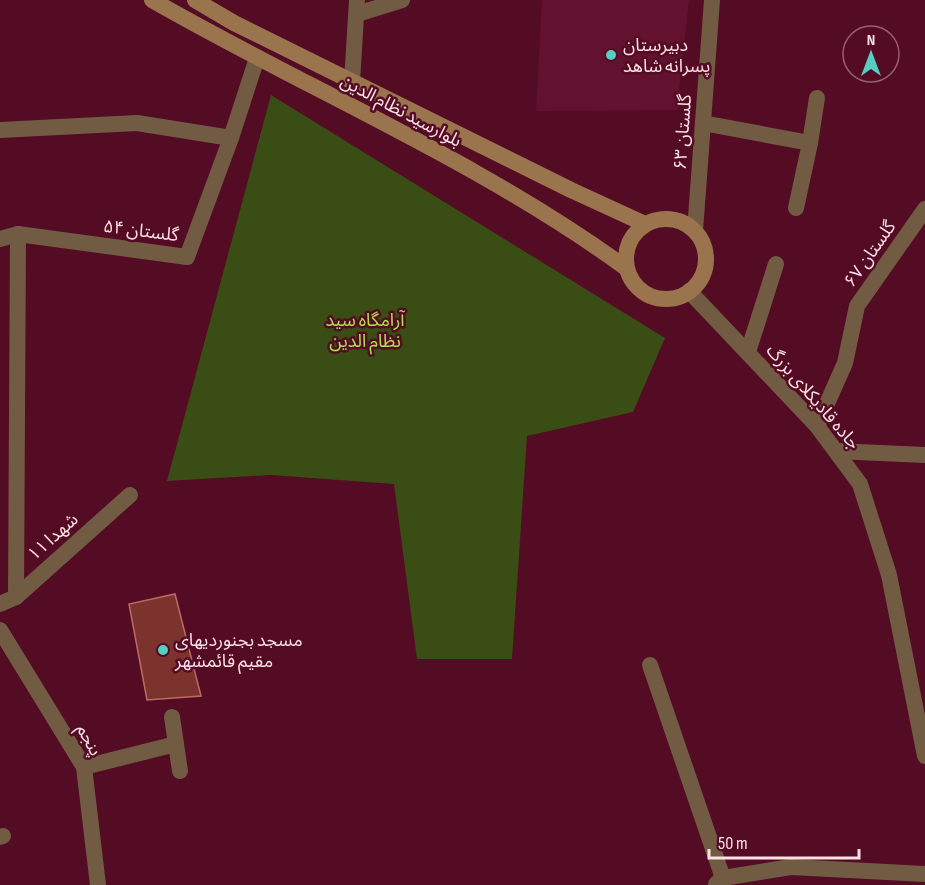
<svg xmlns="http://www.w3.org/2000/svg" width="925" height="885" font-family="'Sofia Sans Condensed','Noto Sans Arabic',sans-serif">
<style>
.built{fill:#62122e}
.green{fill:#394d14}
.building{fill:#7c322d;stroke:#bb6b63;stroke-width:1.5}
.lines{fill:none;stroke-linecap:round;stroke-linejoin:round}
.minor{stroke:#725b43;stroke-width:16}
.tertiary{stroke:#725b43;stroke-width:16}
.secondary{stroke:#99744d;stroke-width:16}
.poi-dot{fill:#57cec2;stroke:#540b24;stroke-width:2}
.labels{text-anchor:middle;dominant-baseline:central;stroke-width:5;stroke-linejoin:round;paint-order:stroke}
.poi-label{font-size:18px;fill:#fce0e5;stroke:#540b24;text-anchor:start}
.street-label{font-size:18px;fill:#fce0e5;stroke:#540b24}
.park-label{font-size:18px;fill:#ade04e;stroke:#540b24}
</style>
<rect width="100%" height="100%" fill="#540b24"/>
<!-- built -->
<path class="built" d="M542 0H689L677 110 536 111Z"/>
<!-- green -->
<path class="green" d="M271 95 665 338 633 412 527 436 512 659H417L394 484 271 475 167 481Z"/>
<!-- building -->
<path class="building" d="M175 594 201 696 147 700 129 604Z"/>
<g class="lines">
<!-- minor -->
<g class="minor">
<path d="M357 14 402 0"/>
<path d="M352 82 357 0"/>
<path d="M703 123 810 143 796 208"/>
<path d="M0 130 137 123 231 138 257 58"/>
<path d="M810 143 817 98"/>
<path d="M695 231 712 0"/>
<path d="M0 239 18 234 187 257 231 138"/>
<path d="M748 352 776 264"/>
<path d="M817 426 845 363 857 306 925 209"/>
<path d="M836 451 925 455"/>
<path d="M16 597 18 234"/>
<path d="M0 604 16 597 130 495"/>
<path d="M0 630 84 767 98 885"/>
<path d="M650 665 723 878"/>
<path d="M172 717 180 771"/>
<path d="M84 767 176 744"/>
<path d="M0 837 3 836"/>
<path d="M716 884 723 878 791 867 925 874"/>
</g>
<!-- tertiary -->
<path class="tertiary" d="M689 291 817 426 860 484 889 575 925 756"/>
<!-- secondary -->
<g class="secondary">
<path d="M152 0C309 90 479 161 626 268"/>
<path d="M195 0 234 23 571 190 645 224"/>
<circle cx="666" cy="259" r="40"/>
</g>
</g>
<!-- markers -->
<g class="poi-dot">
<circle cx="611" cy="55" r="6"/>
<circle cx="163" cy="650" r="6"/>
</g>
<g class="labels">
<!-- poi labels -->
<g class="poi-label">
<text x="623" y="45">دبیرستان<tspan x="623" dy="21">پسرانه شاهد</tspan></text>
<text x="175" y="640">مسجد بجنوردیهای<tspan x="175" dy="21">مقیم قائمشهر</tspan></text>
</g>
<!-- street labels -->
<g class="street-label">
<text transform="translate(401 111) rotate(28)">بلوارسید نظام الدین</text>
<text transform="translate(683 132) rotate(-86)">گلستان ۶۳</text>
<text transform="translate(141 231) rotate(7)">گلستان ۵۴</text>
<text transform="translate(870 254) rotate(-55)">گلستان ۶۷</text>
<text transform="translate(813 397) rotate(49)">جاده قادیکلای بزرگ</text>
<text transform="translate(53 537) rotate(-42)">شهدا ۱۱</text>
<text transform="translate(89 740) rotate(61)">پنجم</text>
</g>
<!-- park labels -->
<g class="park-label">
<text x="365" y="320">آرامگاه سید<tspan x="365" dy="21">نظام الدین</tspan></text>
</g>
</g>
<!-- north arrow -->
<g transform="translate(871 54)"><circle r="28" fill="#540b24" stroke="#976071" stroke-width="1.5"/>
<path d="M0-4.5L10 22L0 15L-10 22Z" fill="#57cec2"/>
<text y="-9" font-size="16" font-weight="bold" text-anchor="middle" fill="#fce0e5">N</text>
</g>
<!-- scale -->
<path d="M709 849v9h150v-9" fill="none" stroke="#fce0e5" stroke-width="3"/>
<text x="718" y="849" font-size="18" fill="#fce0e5" stroke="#540b24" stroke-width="4.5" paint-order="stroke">50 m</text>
</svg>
